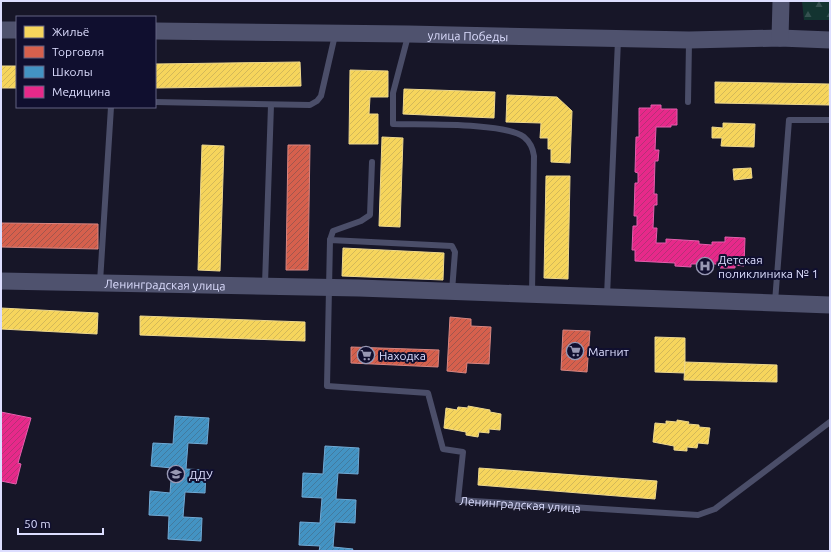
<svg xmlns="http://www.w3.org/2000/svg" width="831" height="552" font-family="Ubuntu,sans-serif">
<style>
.forest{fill:url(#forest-firs)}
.homes{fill:url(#homes-hatch);stroke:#eed88d}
.shops{fill:url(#shops-hatch);stroke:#d88682}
.schools{fill:url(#schools-hatch);stroke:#71aad5}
.health{fill:url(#health-hatch);stroke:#e45fad}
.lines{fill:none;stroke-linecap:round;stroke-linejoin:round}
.lane{stroke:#4b4e69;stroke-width:6}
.secondary{stroke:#4f526e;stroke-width:17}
.labels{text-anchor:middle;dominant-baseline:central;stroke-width:4;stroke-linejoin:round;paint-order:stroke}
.street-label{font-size:12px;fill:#dddeff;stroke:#100f2f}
.poi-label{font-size:12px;fill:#dddeff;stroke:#100f2f;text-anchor:start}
</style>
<defs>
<pattern id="forest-firs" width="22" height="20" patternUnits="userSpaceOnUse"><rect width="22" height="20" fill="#133431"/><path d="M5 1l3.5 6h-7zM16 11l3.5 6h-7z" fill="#355150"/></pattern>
<pattern id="homes-hatch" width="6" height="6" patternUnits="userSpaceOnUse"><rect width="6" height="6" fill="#f6d55c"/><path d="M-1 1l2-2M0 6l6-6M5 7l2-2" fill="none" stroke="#d2b859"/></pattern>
<pattern id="shops-hatch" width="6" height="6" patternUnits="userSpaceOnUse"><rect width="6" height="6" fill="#d6604d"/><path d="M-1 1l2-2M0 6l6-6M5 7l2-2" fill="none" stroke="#a2564d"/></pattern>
<pattern id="schools-hatch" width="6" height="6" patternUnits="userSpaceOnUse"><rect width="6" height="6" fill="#4393c3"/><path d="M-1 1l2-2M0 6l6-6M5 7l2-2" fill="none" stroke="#437b9f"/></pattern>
<pattern id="health-hatch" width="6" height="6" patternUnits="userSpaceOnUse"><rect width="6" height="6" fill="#e7298a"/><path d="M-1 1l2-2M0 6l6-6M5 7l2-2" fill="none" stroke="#b63177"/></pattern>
</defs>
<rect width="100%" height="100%" fill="#171628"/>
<!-- forest -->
<path class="forest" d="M802 1H830V20H804Z"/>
<!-- homes -->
<g class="homes">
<path d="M300 62 301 86 155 88V64Z"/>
<rect x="1" y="66" width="16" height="22"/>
<path d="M350 70 388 71V97H370L369 114H378V144H349Z"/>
<path d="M715 82 829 84V105L715 103Z"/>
<path d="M404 89 495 92 494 118 403 114Z"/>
<path d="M507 95 557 97 572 111 570 163 551 162V149H548V138H540L541 123 506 122Z"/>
<path d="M723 123 755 124 754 147 721 146 722 138H712V127L723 128Z"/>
<path d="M382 137 403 138 400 227 379 226Z"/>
<path d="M202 145 224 146 220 271 198 270Z"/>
<path d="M751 168 752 178 734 180 733 169Z"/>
<path d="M546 176H570L568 279 544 278Z"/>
<path d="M343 248 444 253 443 280 342 276Z"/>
<path d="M1 308 98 313 97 334 1 329Z"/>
<path d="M140 316 305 322V341L140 335Z"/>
<path d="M655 337 685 338V373L655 372Z"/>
<path d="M685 362 777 365V382L684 380Z"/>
<path d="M468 406 490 410V412L501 414 500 430 489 429V433L479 432 478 437 466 435V432L444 428 446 408 457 410 458 407 468 408Z"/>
<path d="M677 420 689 422 688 424 699 425V427L710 428 708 444 698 443 697 448 687 447V451L674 450V446L653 442 655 423 666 424V421L677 422Z"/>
<path d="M479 468 657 481 655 499 478 485Z"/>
</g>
<!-- shops -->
<g class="shops">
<path d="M288 145H310L308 270H286Z"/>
<path d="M1 223 98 224V249L1 247Z"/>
<path d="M450 317 471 319V326L491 327 489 364 467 363 466 373 447 371Z"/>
<path d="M563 330 590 331 587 372 561 370Z"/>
<path d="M351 347 439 350 438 367 351 363Z"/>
</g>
<!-- schools -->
<g class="schools">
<path d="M175 416 209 418 207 444 188 443 186 469 206 470 205 493 185 492 183 517 202 518 201 541 168 539 169 516 149 515 150 491 170 493 172 468 151 466 153 443 173 444Z"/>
<path d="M325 446 359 448 358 474 338 473 336 499 356 500 355 523 335 522 333 547 353 549 352 551H319L320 546 299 545 300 522 320 523 322 498 302 497 303 473 323 474Z"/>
</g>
<!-- health -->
<g class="health">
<path d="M651 105H661V109H677V125H671V127H656L655 150H659L658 161H655L654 194H657V205H654L653 228H657L656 243H666V239L699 241V244L712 245V242H725V237L745 238 744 266 735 265V268H720V264H691V267L675 266V263L635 261V250H632L633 226H637V216H634L635 183H638V173L635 172 636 137H639V108H651Z"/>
<path d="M1 412 31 418 18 463 21 464 16 484 1 481Z"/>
</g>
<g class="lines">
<!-- lane -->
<g class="lane">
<path d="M408 36 393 93V124C421 125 503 122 524 137 530 142 533 148 534 156L532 294"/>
<path d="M155 102 310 105 317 101 321 96 335 35"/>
<path d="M688 102 689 42"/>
<path d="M330 240 333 231 361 221 370 215 372 162"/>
<path d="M100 282 111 107"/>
<path d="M265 284 271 105"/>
<path id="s1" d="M452 291 455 252 452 246 330 240 327 386 428 393 443 449 463 452 458 500 698 515 715 509 830 422"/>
<path d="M607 296 618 40"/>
<path d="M775 302 789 120H830"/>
</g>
<!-- secondary -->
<g class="secondary">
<path d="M1 30H17"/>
<path id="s2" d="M155 31 408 34 689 40 780 38 830 40"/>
<path d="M780 38 781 1"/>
<path id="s3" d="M1 281 359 288 830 305"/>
</g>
</g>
<!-- icons -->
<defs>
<symbol id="hospital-ring" viewBox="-11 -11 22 22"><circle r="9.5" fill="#100f2f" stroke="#9898b4" stroke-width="1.5"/><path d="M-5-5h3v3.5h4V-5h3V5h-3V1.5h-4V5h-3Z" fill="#9898b4"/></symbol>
<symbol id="supermarket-ring" viewBox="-11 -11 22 22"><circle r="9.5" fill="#100f2f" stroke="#9898b4" stroke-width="1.5"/><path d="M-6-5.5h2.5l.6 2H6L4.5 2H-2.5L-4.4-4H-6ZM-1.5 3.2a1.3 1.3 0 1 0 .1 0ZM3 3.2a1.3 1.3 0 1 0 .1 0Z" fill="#9898b4"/></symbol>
<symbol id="school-ring" viewBox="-11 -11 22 22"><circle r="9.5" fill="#100f2f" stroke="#9898b4" stroke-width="1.5"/><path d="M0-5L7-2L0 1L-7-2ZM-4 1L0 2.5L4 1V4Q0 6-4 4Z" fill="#9898b4"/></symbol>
</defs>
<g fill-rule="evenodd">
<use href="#hospital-ring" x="695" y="256" width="20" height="20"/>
<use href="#supermarket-ring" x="565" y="341" width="20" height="20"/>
<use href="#supermarket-ring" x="356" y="345" width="20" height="20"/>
<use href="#school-ring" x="166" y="464" width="20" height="20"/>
</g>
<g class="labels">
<!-- street labels -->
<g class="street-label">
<text stroke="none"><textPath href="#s2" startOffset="313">улица Победы</textPath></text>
<text stroke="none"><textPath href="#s3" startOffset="164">Ленинградская улица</textPath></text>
<text stroke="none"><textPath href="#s1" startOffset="604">Ленинградская улица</textPath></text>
</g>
<!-- poi labels -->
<g class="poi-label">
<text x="718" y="259">Детская<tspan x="718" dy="14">поликлиника № 1</tspan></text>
<text x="588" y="351">Магнит</text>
<text x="379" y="355">Находка</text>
<text x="189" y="474">ДДУ</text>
</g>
</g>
<!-- border -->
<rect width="831" height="552" fill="none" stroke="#dddeff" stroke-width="4"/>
<!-- legend -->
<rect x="16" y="16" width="140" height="92" fill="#100f2f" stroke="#626282"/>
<rect x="24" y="26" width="20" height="12" fill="#f6d55c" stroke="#626282"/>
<text x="52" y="36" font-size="12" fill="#dddeff">Жильё</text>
<rect x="24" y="46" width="20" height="12" fill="#d6604d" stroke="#626282"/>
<text x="52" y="56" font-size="12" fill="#dddeff">Торговля</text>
<rect x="24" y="66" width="20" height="12" fill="#4393c3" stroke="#626282"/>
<text x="52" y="76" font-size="12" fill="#dddeff">Школы</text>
<rect x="24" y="86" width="20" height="12" fill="#e7298a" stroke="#626282"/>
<text x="52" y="96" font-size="12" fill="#dddeff">Медицина</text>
<!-- scale -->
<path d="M18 528v6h85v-6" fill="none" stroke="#dddeff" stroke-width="2"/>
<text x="24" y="528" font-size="12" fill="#dddeff" stroke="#100f2f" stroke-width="3" paint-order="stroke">50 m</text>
</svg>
